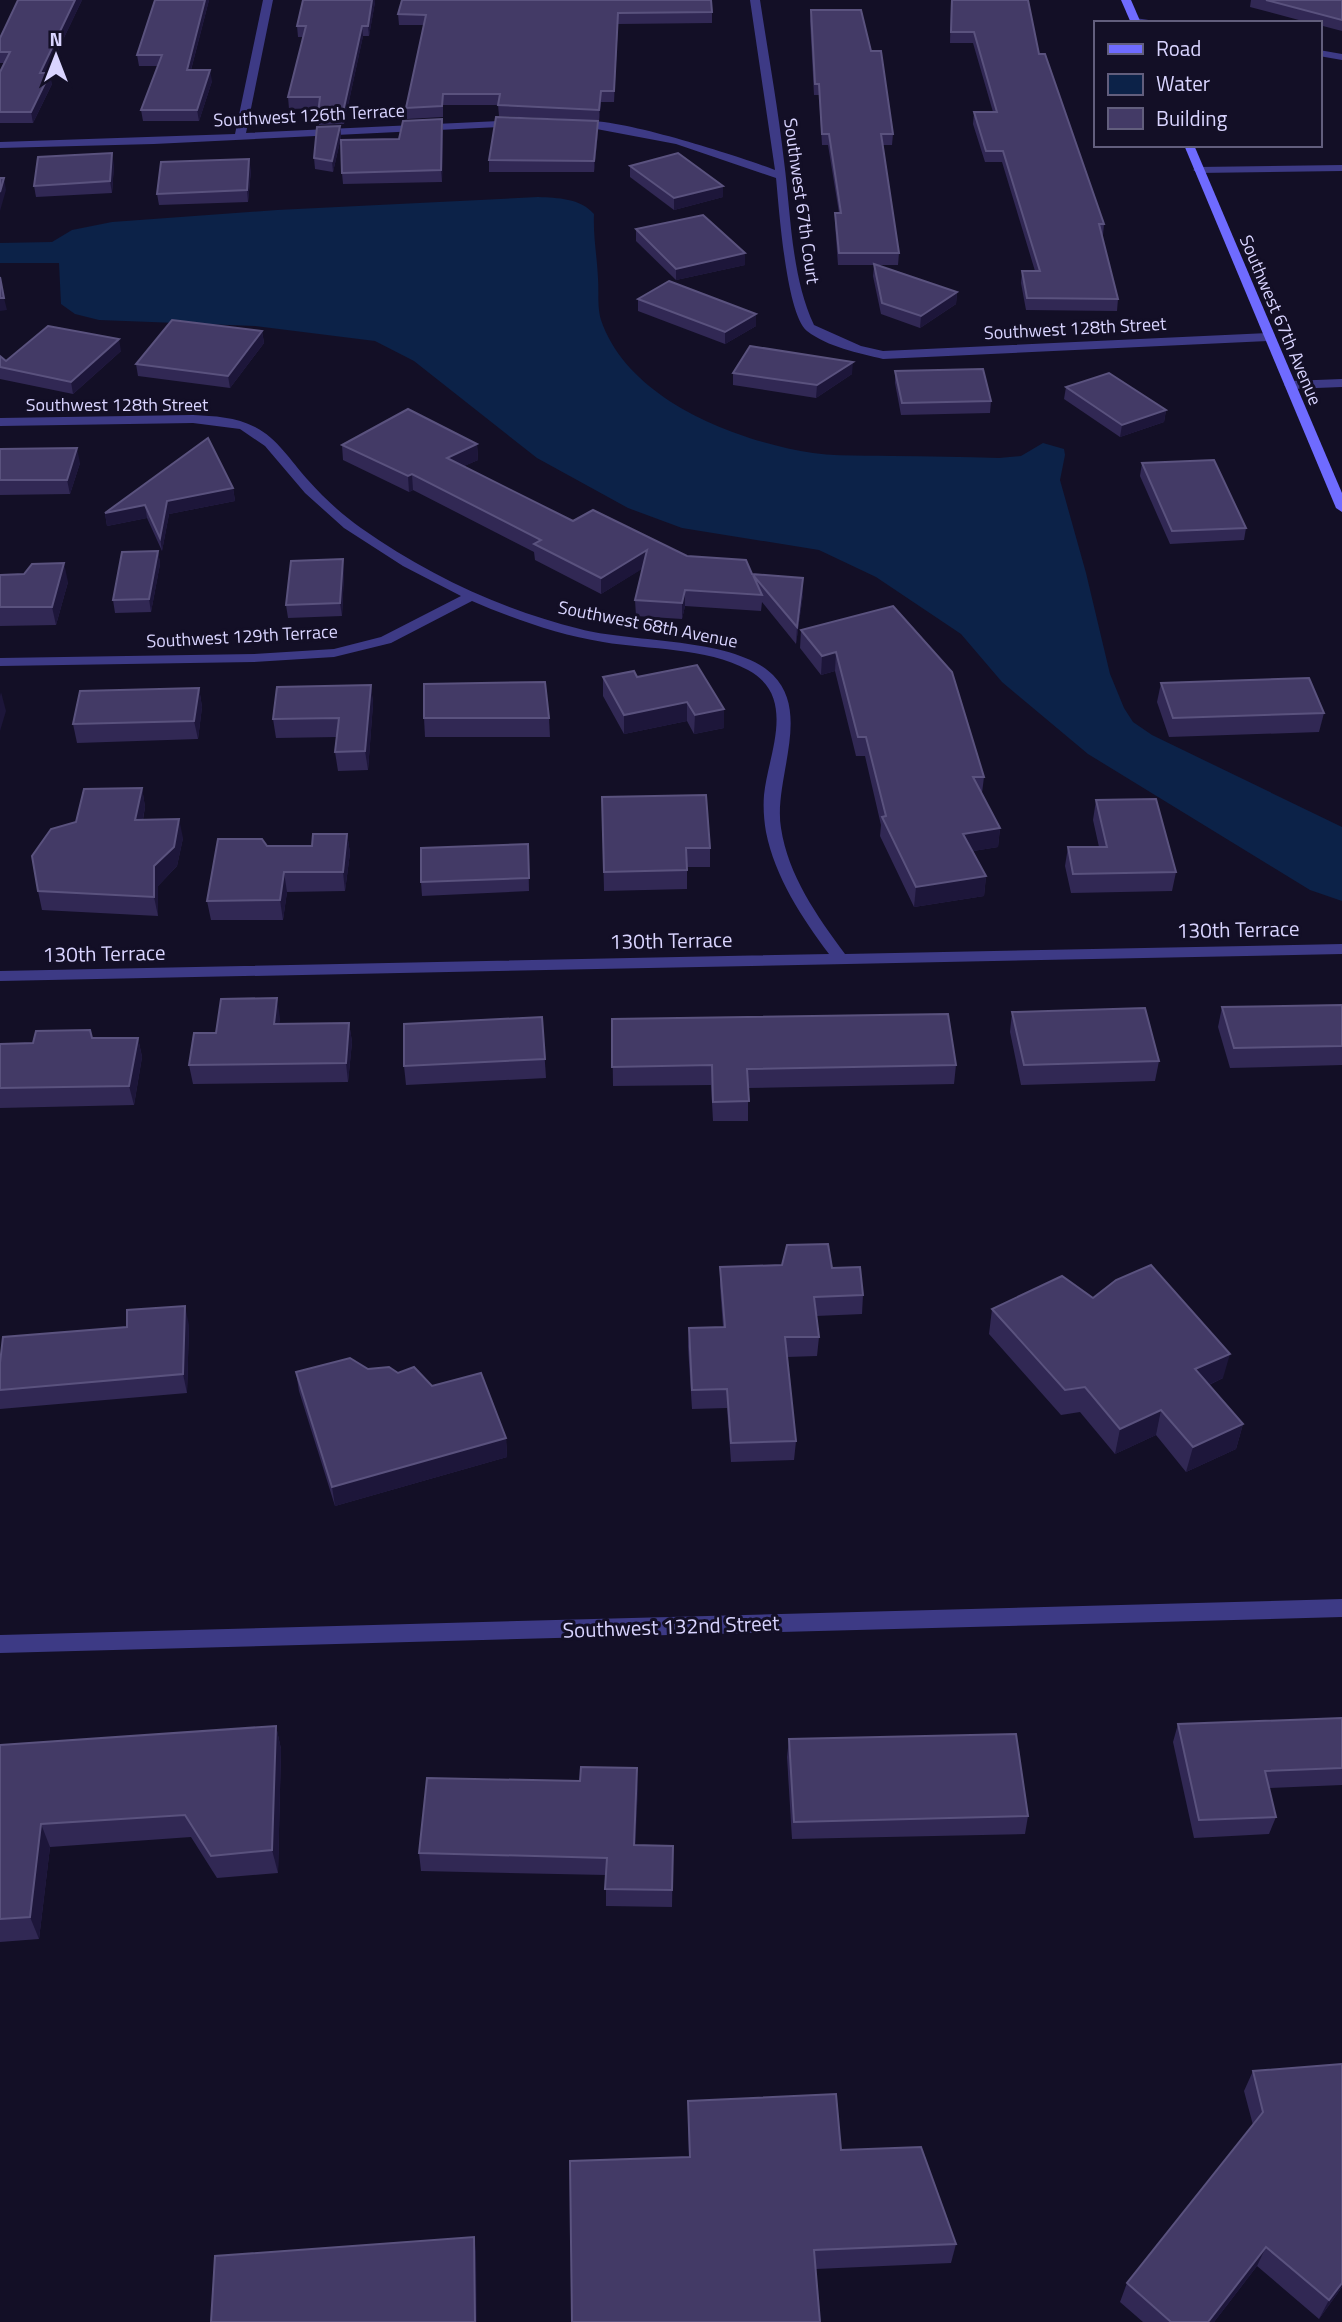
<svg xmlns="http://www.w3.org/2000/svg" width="1342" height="2322" font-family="'Titillium Web',sans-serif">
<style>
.water{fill:#0c2248}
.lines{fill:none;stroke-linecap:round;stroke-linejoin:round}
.street{fill:#3d3a85;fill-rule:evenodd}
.secondary{fill:#6f6bff;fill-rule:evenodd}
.wall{fill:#312854}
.shaded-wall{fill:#1d163a}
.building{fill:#433a66;stroke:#5a527e;stroke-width:2}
.labels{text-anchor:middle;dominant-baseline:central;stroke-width:6;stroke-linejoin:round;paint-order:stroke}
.far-street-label{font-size:18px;fill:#d9d4ff;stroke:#130f26}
.street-label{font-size:21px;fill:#d9d4ff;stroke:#130f26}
</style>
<rect width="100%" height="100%" fill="#130f26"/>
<!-- water -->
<path class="water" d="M538 197C558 198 580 198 594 214 593 236 597 256 598 278 599 291 597 307 601 320 628 400 736 441 813 453 839 457 866 455 892 456 928 456 964 457 999 458L1021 456 1043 443 1064 449 1065 455 1060 480 1086 573 1110 674 1124 708 1133 722 1152 735 1342 827V901L1310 890 1088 754 1002 682 961 634 876 577 819 550 682 528 628 508 537 458 414 361 375 341 255 326 99 320 75 314 61 304 59 263H0V243L52 242 72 230 112 222 277 210Z"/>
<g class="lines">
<!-- street -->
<g class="street">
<path d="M263 0H273L246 133 519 120 524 123 519 126 154 144 0 148V142L235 134Z"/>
<path d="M750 0H760C768 53 778 107 784 161 791 214 791 276 814 325L861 346 883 351 1268 333 1274 337 1268 341 883 359C858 353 828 347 807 331 786 314 779 207 776 178L676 144 570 124C594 108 743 158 775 170Z"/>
<path d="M1135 18 1169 23H1131L1132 19Z"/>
<path d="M1319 50 1342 54V60L1319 56Z"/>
<path d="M1342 165V171L1198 173 1193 170 1198 167Z"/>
<path d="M1342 379V387L1290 389 1284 385 1290 381Z"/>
<path d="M193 415C214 416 236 417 255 427 277 438 291 461 307 479 323 497 341 514 361 528 428 575 502 610 580 629 632 643 735 637 773 675 812 714 773 780 781 828 788 875 817 916 845 954L1342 944V954L0 981V971L829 954C802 918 775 877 766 832 764 820 763 808 764 795 768 754 798 697 748 670 705 647 650 650 603 642 558 635 514 619 472 601L391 643 334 657 254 662 0 666V658L254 654 334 649 381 637 461 596 403 566 344 528 305 493 265 446 240 429 193 423 0 426V418Z"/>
<path d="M1342 1599V1617L0 1653V1635Z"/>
</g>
<!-- secondary -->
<g class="secondary">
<path d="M1121 0H1131L1141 23H1131Z"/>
<path d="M1184 145H1194L1342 493V512L1336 508Z"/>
</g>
</g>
<!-- wall -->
<g class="wall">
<path d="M82 0 47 73 52 84 33 123H0V72L5 63H0V38Z"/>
<path d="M155 0H209L191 70 212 81 199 121H143L141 110 158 66H139L137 55Z"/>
<path d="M951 0H1028L1039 54 1104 224 1103 235H1102L1118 299 1117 311 1026 310 1021 283 1022 271H1035L1002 162H985L973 124 974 112H993L973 43H950Z"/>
<path d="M1251 0H1342V31L1319 25V23H1310L1250 7Z"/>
<path d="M375 2 369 36H363L344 124 319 125V108L289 109 288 97 303 37H298L297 26Z"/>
<path d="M811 10 893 134 892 145H882L899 253 898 265H877L957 292 956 304 920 328 881 314 873 276 874 265H838L835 224V213H839L828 145H822L819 95H814L810 21Z"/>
<path d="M712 12V23L618 24 614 102H601L599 121H598V132L594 172H489V160L563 119 499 116 498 105H443V117L407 119 406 108 424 25H399L398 14Z"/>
<path d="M340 126 341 137 333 172 315 169 314 158Z"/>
<path d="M443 130 442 182 343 184 342 173 399 139Z"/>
<path d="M114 165 112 193 36 197 34 186Z"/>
<path d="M630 166 723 186V197L674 210 630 177Z"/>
<path d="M251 170 248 202 159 205 157 194Z"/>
<path d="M636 229 745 253V265L676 280 636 241Z"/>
<path d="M638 299 756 326 725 344 638 311Z"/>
<path d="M262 331 264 343 230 388 138 376 136 364Z"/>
<path d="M121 351 73 394 0 379V356L6 361Z"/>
<path d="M895 371 991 401 990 413 901 415 895 383Z"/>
<path d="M733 373 852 374 816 398 733 385Z"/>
<path d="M1066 387 1166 410 1164 422 1120 437 1064 399Z"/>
<path d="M477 444 478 460 464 466 573 521 687 556 752 574 803 594 796 644 762 602 761 611 685 606 682 619 636 616 635 600 643 568 601 594 535 560 534 552 413 490 409 492 343 460 342 445Z"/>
<path d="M0 449 80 463 70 494 0 495Z"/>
<path d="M1142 463 1246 528 1244 540 1170 544 1140 476Z"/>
<path d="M233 488 235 501 169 514 162 551 147 518 107 526 105 513Z"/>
<path d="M158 551 160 564 151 612 115 613 113 600Z"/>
<path d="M344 572 342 616 288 618 286 605Z"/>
<path d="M0 575 68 582 56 625 0 626Z"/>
<path d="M893 606 984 777 982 793 1000 828 998 847 973 851 986 876 984 896 914 907 880 836 881 825 865 756H856L835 671 821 675 800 648 801 630Z"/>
<path d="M697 665 724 728 694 734 687 721 624 734 603 696V677H637Z"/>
<path d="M1161 683 1324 713 1319 732 1169 737 1157 702Z"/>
<path d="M371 685 373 704 368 770 338 771 335 752 337 737 276 738 273 719Z"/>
<path d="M199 688 202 707 198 739 77 743 73 724Z"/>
<path d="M424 718H549L550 737H425Z"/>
<path d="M142 788 145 807 143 820 183 838 177 866 158 886V916L42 910 38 891 76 822Z"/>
<path d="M602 797 710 848V867H687V889L604 891Z"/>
<path d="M1096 800 1176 872 1172 891 1071 893 1065 866 1068 847H1099L1093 820Z"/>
<path d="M347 834 350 853 345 891 287 892 283 920H211L207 901 267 846H312Z"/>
<path d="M528 844 529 891 422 896 421 882Z"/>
<path d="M1342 1005V1065L1230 1068 1218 1027 1222 1007Z"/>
<path d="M1012 1012 1159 1061 1155 1081 1021 1085 1010 1032Z"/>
<path d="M542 1017 546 1078 406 1085 404 1066Z"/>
<path d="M280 1018 279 1024 349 1023 352 1042 348 1082 193 1084 189 1065 216 1033Z"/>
<path d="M612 1019 956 1065 954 1084 748 1088V1121H713L711 1085 613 1086Z"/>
<path d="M138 1038 142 1057 134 1105 0 1108V1044Z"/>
<path d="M720 1267 832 1268 863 1295 862 1314 816 1316 819 1337 817 1356 787 1357 796 1441 794 1460 731 1462 727 1408 692 1409 688 1347 689 1328 723 1327 720 1286Z"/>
<path d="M1093 1298 1223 1378 1209 1385 1243 1424 1236 1449 1186 1472 1156 1435 1115 1454 1080 1412 1061 1415 989 1334 992 1309Z"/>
<path d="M189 1325 187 1393 0 1409V1363L127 1327Z"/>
<path d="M368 1369 398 1373 432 1386 506 1438 507 1457 335 1506 299 1391 296 1372Z"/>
<path d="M1342 1718V1785L1269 1788 1276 1817 1269 1834 1194 1838 1173 1742 1178 1724Z"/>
<path d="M276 1726 281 1749 278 1873 217 1878 191 1837 50 1847 39 1939 0 1942V1745Z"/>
<path d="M789 1739 1028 1816 1025 1834 792 1839 787 1757Z"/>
<path d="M638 1786 635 1845 673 1846 672 1907 606 1906V1875L421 1871 419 1853Z"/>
<path d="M1342 2064V2287L1319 2319 1257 2266 1214 2322H1143L1120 2302 1127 2283 1253 2125 1244 2091 1253 2071Z"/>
<path d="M688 2101 841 2150 956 2244 951 2263 816 2269 689 2157Z"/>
</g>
<!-- shaded-wall -->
<g class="shaded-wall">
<path d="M75 0H82L42 84 40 73Z"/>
<path d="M205 0H209L188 81 187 70Z"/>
<path d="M372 0H375V2L369 36 368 26Z"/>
<path d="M618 13V24L614 102V91Z"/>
<path d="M362 26 363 36 344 124 343 112Z"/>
<path d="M210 70 212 81 199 121 197 110Z"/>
<path d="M50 73 52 84 33 123 31 112Z"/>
<path d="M601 91V102L599 121V110Z"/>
<path d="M442 119 443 130 442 182 441 170Z"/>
<path d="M598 121V132L594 172V161Z"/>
<path d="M340 126 341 137 333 172 332 161Z"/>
<path d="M112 153 114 165 112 193 110 181Z"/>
<path d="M249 159 251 170 248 202 247 190Z"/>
<path d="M4 178 6 190 0 211V192Z"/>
<path d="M723 186V197L674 210V198Z"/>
<path d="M745 253V265L676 280V269Z"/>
<path d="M957 292 956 304 920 328 921 316Z"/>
<path d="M0 298H4L7 310 0 311Z"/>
<path d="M756 314V326L725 344V332Z"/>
<path d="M262 331 264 343 230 388 228 376Z"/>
<path d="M119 339 121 351 73 394 71 382Z"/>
<path d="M853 362 852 374 816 398 817 385Z"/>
<path d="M1166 410 1164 422 1120 437 1122 425Z"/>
<path d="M477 444 478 460 448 473 447 458Z"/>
<path d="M77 448 80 463 70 494 67 480Z"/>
<path d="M412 474 413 490 409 492 408 476Z"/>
<path d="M233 488 235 501 169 514 162 551 160 538 167 501Z"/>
<path d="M145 505 147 518 107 526 105 513Z"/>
<path d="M647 550V566L601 594V578Z"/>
<path d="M158 551 160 564 151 612 149 599Z"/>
<path d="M343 559 344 572 342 616 340 603Z"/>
<path d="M64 563 68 582 56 625 52 607Z"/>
<path d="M803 578V594L796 644 797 627Z"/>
<path d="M685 590V606L682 619V603Z"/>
<path d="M836 652 835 671 821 675 822 656Z"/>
<path d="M371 685 373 704 368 770 365 751Z"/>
<path d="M199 688 202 707 198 739 194 721Z"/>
<path d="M1 692 6 711 0 731V696Z"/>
<path d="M687 702V721L624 734V715Z"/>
<path d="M724 709V728L694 734 695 715Z"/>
<path d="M142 788 145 807 139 839 135 820Z"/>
<path d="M179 819 183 838 177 866 158 886V916L154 897V866Z"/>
<path d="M1000 828 998 847 961 853 963 834Z"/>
<path d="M347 834 350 853 345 891 343 872Z"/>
<path d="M284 872 287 892 283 920 280 900Z"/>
<path d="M986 876 984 896 914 907 916 887Z"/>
<path d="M277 998 280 1018 277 1043 274 1024Z"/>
<path d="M349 1023 352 1042 348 1082 346 1063Z"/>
<path d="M138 1038 142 1057 134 1105 129 1086Z"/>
<path d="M185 1306 189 1325 187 1393 183 1374Z"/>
<path d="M1230 1354 1223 1378 1189 1394 1195 1369Z"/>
<path d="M1161 1410 1156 1435 1115 1454 1120 1429Z"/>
<path d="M1243 1424 1236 1449 1186 1472 1193 1447Z"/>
<path d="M506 1438 507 1457 335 1506 332 1487Z"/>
<path d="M276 1726 281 1749 278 1873 272 1850Z"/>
<path d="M637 1768 638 1786 635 1862 634 1845Z"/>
<path d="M41 1824 50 1847 39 1939 30 1917Z"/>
<path d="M474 2237 476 2251 477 2322H475Z"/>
<path d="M1266 2247 1257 2266 1214 2322H1208Z"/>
<path d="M1342 2283V2287L1319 2319 1329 2300Z"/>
</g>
<!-- building -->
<g class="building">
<path d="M18 0H75L40 73H50L31 112H0V72L10 52H0V38Z"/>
<path d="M155 0H205L187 70H210L197 110H141L162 55H137Z"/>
<path d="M303 0H372L368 26H362L343 112 318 114 320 97H288L306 26H297Z"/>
<path d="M402 0H711L712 12 618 13 614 91H601L599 110 498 105 500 94H443L442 106 406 108 426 15 398 14Z"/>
<path d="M952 0H1028L1039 54H1045L1104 224H1099L1118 299 1027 298 1022 271H1040L1003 151H986L974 112H997L974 32H951Z"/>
<path d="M1266 0H1342V20Z"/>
<path d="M811 10H861L871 51H881L893 134H881L899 253H839L835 213H841L829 134H822L819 84H815Z"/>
<path d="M496 117 598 121 594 161 489 160Z"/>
<path d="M442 119 441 170 342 173 341 140 399 139 403 121Z"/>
<path d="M340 126 332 161 314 158 317 127Z"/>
<path d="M112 153 110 181 34 186 38 157Z"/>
<path d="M678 153 723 186 674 198 630 166Z"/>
<path d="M249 159 247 190 157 194 161 162Z"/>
<path d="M0 178H4L0 192Z"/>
<path d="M703 215 745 253 676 269 636 229Z"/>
<path d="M874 264 957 292 921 316 882 303Z"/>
<path d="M0 277 4 298H0Z"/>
<path d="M669 281 756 314 725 332 638 299Z"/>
<path d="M172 320 262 331 228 376 136 364Z"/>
<path d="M48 326 119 339 71 382 0 367V356L6 361Z"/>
<path d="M750 346 853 362 817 385 733 373Z"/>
<path d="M983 369 991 401 902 403 895 371Z"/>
<path d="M1109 373 1166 410 1122 425 1066 387Z"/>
<path d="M408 409 477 444 447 458 573 521 593 510 687 556 746 560 752 574 803 578 797 627 753 575 762 595 685 590 682 603 635 600 647 550 601 578 534 544 541 540 412 474 408 476 342 445Z"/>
<path d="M208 438 233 488 167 501 160 538 145 505 105 513Z"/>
<path d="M77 448 67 480H0V449Z"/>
<path d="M1214 460 1246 528 1172 531 1142 463Z"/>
<path d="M158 551 149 599 113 600 122 552Z"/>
<path d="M343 559 340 603 286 605 291 561Z"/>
<path d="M64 563 52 607H0V575L24 574 32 564Z"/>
<path d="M893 606 952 672 984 777H973L1000 828 963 834 986 876 916 887 882 817 886 816 866 737H858L836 652 822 656 801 630Z"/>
<path d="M697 665 724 709 695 715 687 702 624 715 603 677 634 671 637 677Z"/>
<path d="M1309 678 1324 713 1173 718 1161 683Z"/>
<path d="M545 682 549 718H424V684Z"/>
<path d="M371 685 365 751 335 752 339 718 273 719 277 687Z"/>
<path d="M199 688 194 721 73 724 80 691Z"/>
<path d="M142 788 135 820 179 819 174 847 154 866V897L38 891 32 856 51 829 76 822 84 789Z"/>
<path d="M706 795 710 848H686L687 870 604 872 602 797Z"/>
<path d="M1156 799 1176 872 1073 874 1068 847H1107L1096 800Z"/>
<path d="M313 834H347L343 872H284L280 900 207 901 218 839H262L267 846H312Z"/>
<path d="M528 844 529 878 421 882V848Z"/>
<path d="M277 998 274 1024 349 1023 346 1063 189 1065 194 1033H216L221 999Z"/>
<path d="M1342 1005V1046L1234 1048 1222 1007Z"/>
<path d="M1145 1008 1159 1061 1024 1065 1012 1012Z"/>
<path d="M948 1014 956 1065 747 1069 749 1101 713 1102 712 1065 612 1067V1019Z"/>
<path d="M542 1017 545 1059 404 1066V1024Z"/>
<path d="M90 1030 92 1038H138L129 1086 0 1088V1044L33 1043 36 1031Z"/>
<path d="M828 1244 832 1268 860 1267 863 1295 814 1297 819 1337H785L796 1441 731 1443 727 1389 692 1390 689 1328 725 1327 720 1267 782 1265 787 1245Z"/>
<path d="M1151 1265 1230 1354 1195 1369 1243 1424 1193 1447 1161 1410 1120 1429 1085 1387 1065 1390 992 1309 1062 1276 1093 1298 1116 1280Z"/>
<path d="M185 1306 183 1374 0 1390V1363L3 1337 127 1327V1310Z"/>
<path d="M350 1358 368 1369 389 1367 398 1373 414 1367 432 1386 481 1373 506 1438 332 1487 296 1372Z"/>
<path d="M1342 1718V1768L1265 1771 1276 1817 1199 1820 1178 1724Z"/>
<path d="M276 1726 272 1850 211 1856 185 1815 41 1824 30 1917 0 1919V1745Z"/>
<path d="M1016 1734 1028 1816 794 1822 789 1739Z"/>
<path d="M581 1767 637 1768 634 1845 673 1846 672 1890 605 1889 607 1858 419 1853 427 1778 580 1781Z"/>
<path d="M1342 2064V2283L1329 2300 1266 2247 1208 2322H1171L1127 2283 1263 2112 1253 2071Z"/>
<path d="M836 2094 841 2150 921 2147 956 2244 814 2250 820 2322H572L570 2161 690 2157 688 2101Z"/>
<path d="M474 2237 475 2322H211L215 2256Z"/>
</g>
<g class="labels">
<!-- far-street labels -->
<g class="far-street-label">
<text transform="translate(309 115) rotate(-3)">Southwest 126th Terrace</text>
<text transform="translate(802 201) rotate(82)">Southwest 67th Court</text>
<text transform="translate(1281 320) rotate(67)">Southwest 67th Avenue</text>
<text transform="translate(1075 328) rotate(-3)">Southwest 128th Street</text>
<text x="117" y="404">Southwest 128th Street</text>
<text transform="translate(648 624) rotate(11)">Southwest 68th Avenue</text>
<text transform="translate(242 636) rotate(-3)">Southwest 129th Terrace</text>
</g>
<!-- street labels -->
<g class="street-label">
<text transform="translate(1238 929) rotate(-1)">130th Terrace</text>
<text transform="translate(671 940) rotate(-1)">130th Terrace</text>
<text transform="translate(104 953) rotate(-1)">130th Terrace</text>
<text transform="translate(671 1626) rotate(-2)">Southwest 132nd Street</text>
</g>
</g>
<!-- legend -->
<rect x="1094" y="21" width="228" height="126" fill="#130f26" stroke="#625e7d" stroke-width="2"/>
<rect x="1108" y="44" width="35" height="10" fill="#6f6bff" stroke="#625e7d" stroke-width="2"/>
<text x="1156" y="56" font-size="21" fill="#d9d4ff">Road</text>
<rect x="1108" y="74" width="35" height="21" fill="#0c2248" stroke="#625e7d" stroke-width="2"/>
<text x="1156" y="91" font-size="21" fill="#d9d4ff">Water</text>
<rect x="1108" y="108" width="35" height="21" fill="#433a66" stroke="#625e7d" stroke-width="2"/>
<text x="1156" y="126" font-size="21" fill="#d9d4ff">Building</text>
<!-- north arrow -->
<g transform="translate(56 56)" stroke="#130f26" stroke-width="5" paint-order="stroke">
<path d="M0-5L12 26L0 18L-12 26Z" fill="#d9d4ff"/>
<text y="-10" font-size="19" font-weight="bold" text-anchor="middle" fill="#d9d4ff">N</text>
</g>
</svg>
